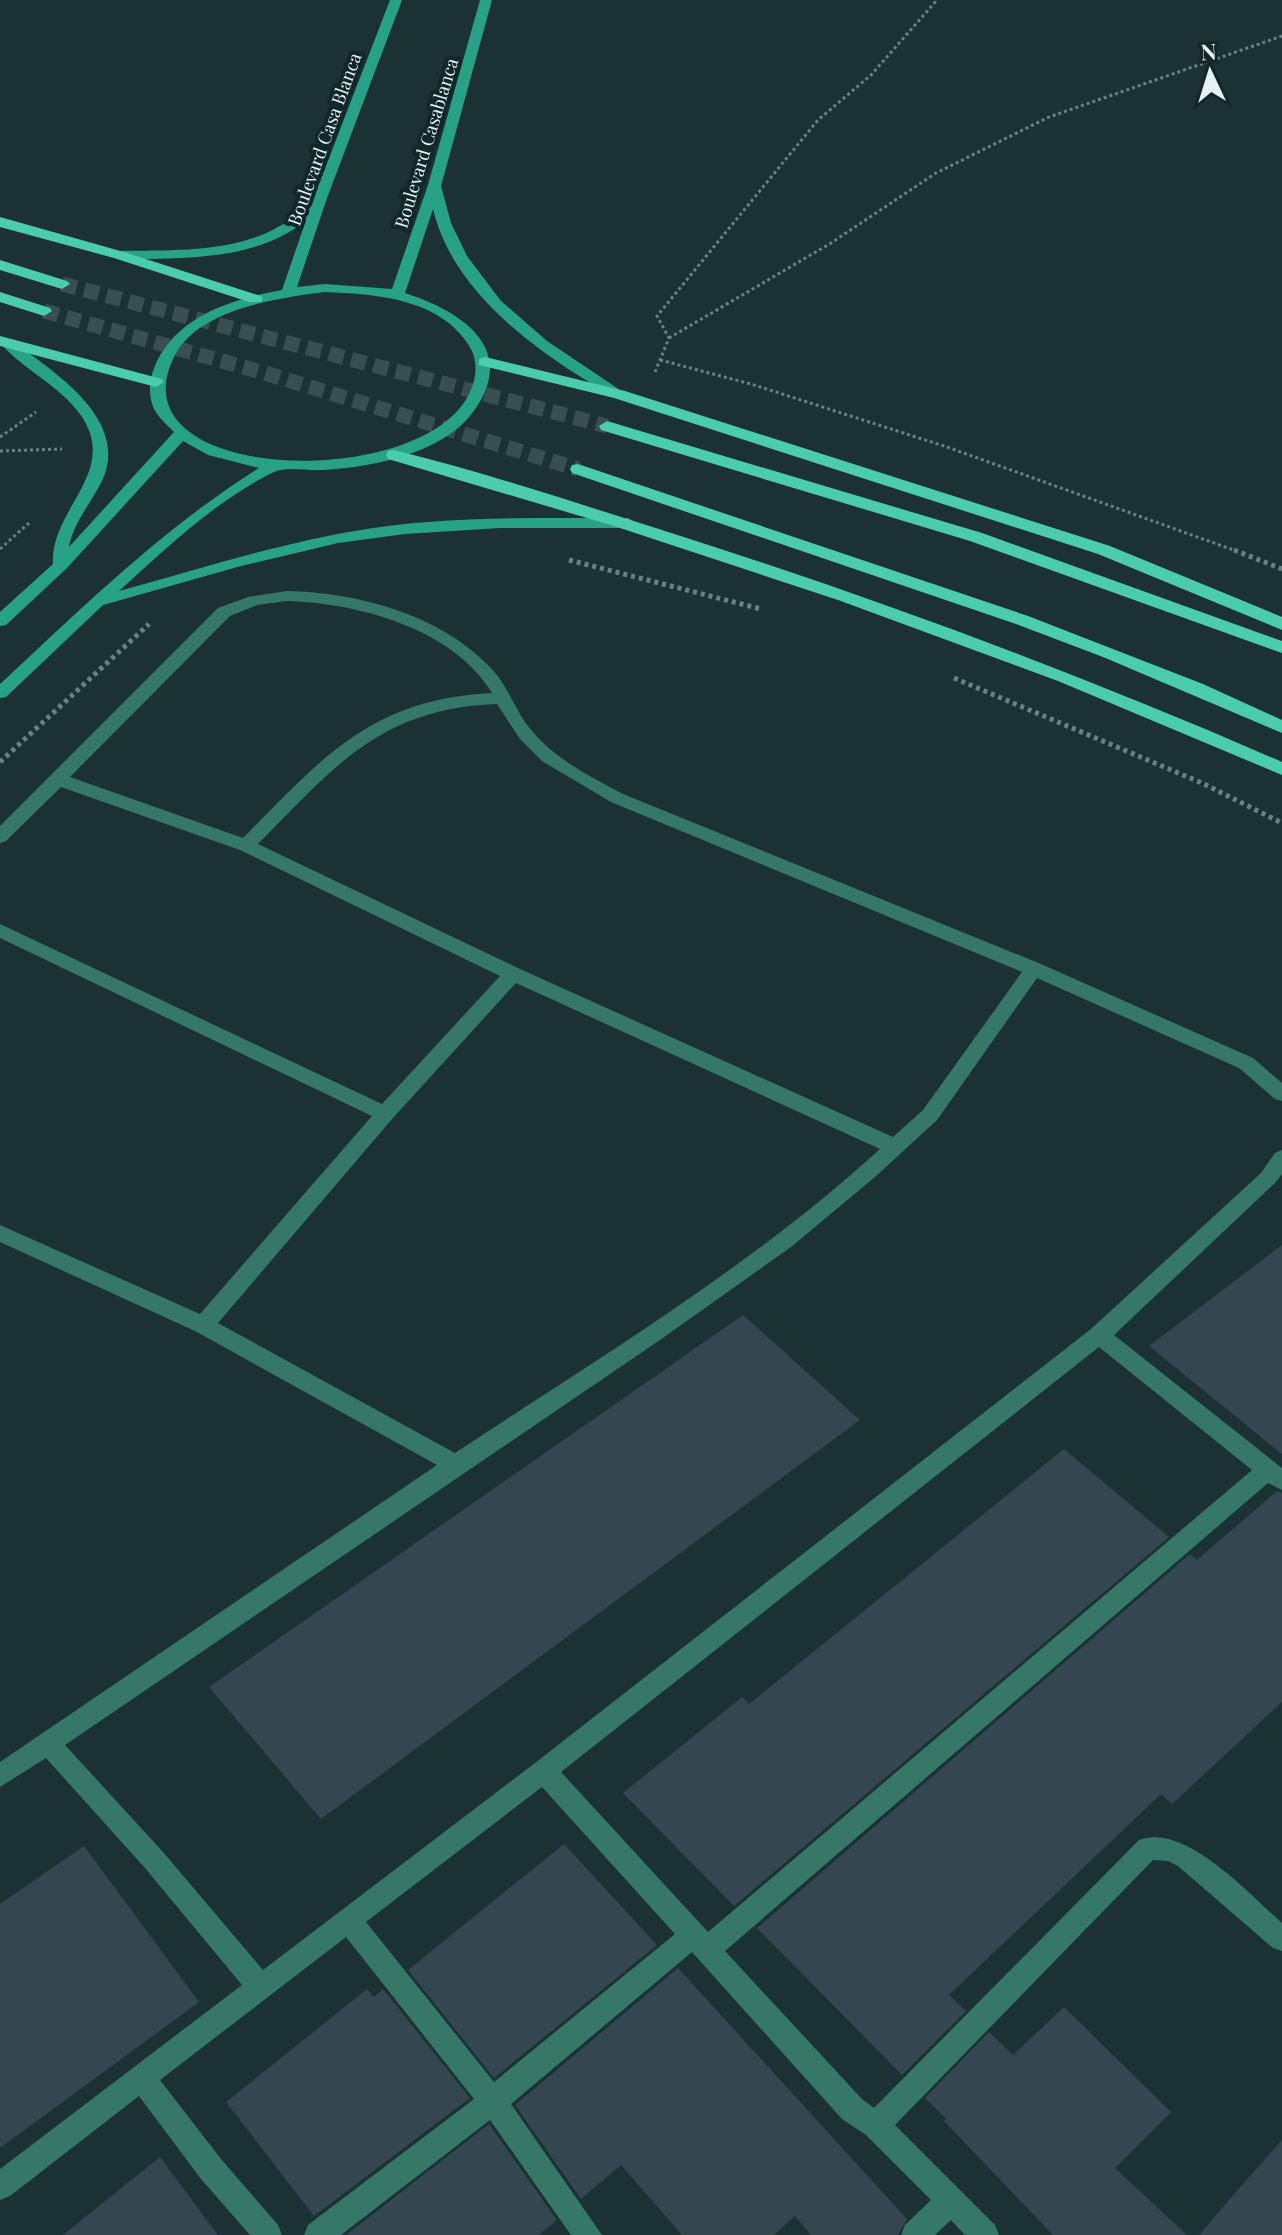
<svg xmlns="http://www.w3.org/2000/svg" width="1282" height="2235" font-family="'Playfair Display',serif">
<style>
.building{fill:#344650}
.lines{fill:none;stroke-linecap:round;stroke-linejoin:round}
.trunk-tunnel{stroke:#394e50;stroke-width:15;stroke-dasharray:15 8;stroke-linecap:butt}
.path-far1{stroke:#6d8081;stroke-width:3;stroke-dasharray:3 3;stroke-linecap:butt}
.path{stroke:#6d8081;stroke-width:5;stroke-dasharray:4 4;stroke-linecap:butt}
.minor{fill:#357867;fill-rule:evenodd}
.secondary{fill:#28a287;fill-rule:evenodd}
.trunk{fill:#4bccac;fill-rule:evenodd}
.labels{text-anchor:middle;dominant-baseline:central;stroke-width:8;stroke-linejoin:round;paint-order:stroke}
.far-street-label{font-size:18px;fill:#e5f2f3;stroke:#112729}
</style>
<rect width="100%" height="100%" fill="#1b3133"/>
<!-- building -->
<g class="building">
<path d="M1282 1245V1454L1149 1346Z"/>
<path d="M743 1315 860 1420 321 1819 209 1687Z"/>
<path d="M1064 1449 1169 1537 734 1906 623 1793 742 1697 749 1704Z"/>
<path d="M1277 1491 1282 1493V1702L1172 1804 1161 1794 949 1995 966 2011 902 2075 757 1928 1190 1554 1197 1560Z"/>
<path d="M564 1844 657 1945 494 2078 408 1970Z"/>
<path d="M84 1846 199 2002 0 2148V1904Z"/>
<path d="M678 1968 907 2219 898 2235H811L795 2216 774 2235H682L621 2165 581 2199 515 2105Z"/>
<path d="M367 1989 374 1997 383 1989 470 2098 314 2216 226 2102Z"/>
<path d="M1064 2007 1171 2112 1115 2168 1187 2235H1053L944 2121 946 2119 925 2098 989 2032 1013 2055Z"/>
<path d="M489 2124 557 2220 539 2235H346Z"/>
<path d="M1282 2140V2235H1199L1241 2186Z"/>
<path d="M160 2157 218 2235H63Z"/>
</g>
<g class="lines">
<!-- trunk-tunnel -->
<g class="trunk-tunnel">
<path d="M62 284 607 426"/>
<path d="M44 311 268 374 578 469"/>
</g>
<!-- path-far1 -->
<g class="path-far1">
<path d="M669 338 831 243 936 173 1049 117 1282 36"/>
<path d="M660 360 751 384 947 447 1239 552"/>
<path d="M655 372 669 338 657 316 818 120 871 75 937 0"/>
<path d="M0 437 36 412"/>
<path d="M0 451 62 449"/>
<path d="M0 549 29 523"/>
</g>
<!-- path -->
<g class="path">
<path d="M1234 550 1282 569"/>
<path d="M569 560 761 609"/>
<path d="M954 678 1202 783 1282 823"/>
<path d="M0 762 149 624"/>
</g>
<!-- minor -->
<path class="minor" d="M287 591C358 593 437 613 489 666 506 683 512 703 525 722 549 756 587 775 623 794L1041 964 1253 1058 1282 1083V1101L1275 1099 1239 1068 1037 978 937 1120 875 1177 791 1247 660 1340 65 1745 163 1852 263 1970 535 1763 1091 1329 1261 1173 1275 1153 1282 1150V1174L1275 1183 1114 1335 1282 1468V1490L1268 1483 725 1951 862 2099 874 2108 1139 1840C1185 1822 1249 1894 1282 1923V1951L1273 1948 1178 1866 1168 1861 1153 1860 895 2125 995 2225 999 2235H965L951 2220 935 2235H901L905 2225 931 2200 866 2135 842 2119 692 1952 511 2104 602 2235H571L490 2120 341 2235H304L308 2225 474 2099 346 1937 160 2080 221 2159 278 2225 282 2235H250L201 2179 139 2096 10 2196 0 2200V2169L242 1985 145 1868 46 1758 0 1787V1762L437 1465 195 1331 0 1242V1225L200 1314 372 1116 0 938V924L382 1104 500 976 240 850 61 787 6 841 0 843V826L218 608 248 597ZM287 601C357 603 453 628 492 693 371 699 322 758 243 838L70 777 230 616 257 605ZM497 704 520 739 542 761 611 802 1022 972 923 1110 893 1137 520 969 258 844C334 767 381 708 497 704ZM516 983 880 1149C752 1266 600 1357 455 1453L218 1323 392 1119ZM1099 1347 1252 1470 708 1932 561 1772ZM542 1787 675 1934 494 2082 366 1922Z"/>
<!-- secondary -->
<path class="secondary" d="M390 0H402L327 198 297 287 325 284 392 289 428 185 480 0H492L441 186 451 223 467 256 501 301 547 341 626 394 619 398C604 394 590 382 576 374 516 335 451 283 433 209L405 293C451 308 512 340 482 398 475 411 463 426 450 434 416 458 363 468 322 470 308 471 286 466 274 472 219 498 164 550 119 591 203 568 286 541 373 528 457 516 543 518 628 518L636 523 628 528H500L405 534 338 543 241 566 103 605 6 697 0 698V684C83 607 163 528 259 468L208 455 183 441 67 568 6 625 0 626V612L53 564C50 508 121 472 80 414 59 385 24 370 1 344L8 340 13 341C53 372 131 419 102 481 91 503 73 523 69 547L174 432C167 425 159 418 154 409 147 393 150 376 157 361 181 314 234 299 282 290L306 220C263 256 202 258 148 259 137 259 121 262 112 255L119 251C177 250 242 254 291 219 299 212 306 203 314 197ZM325 292C374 294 438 298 468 344 479 360 477 379 468 396 417 492 112 483 174 357 197 309 278 298 325 292Z"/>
<!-- trunk -->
<g class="trunk">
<path d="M0 217 124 252 261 296 263 299 261 302H249L114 258 0 227Z"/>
<path d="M0 260 67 281 70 284 62 289 0 270Z"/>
<path d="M0 292 50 308 52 311 44 316 0 302Z"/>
<path d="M0 336 162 379 164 382 156 387 0 346Z"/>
<path d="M485 357 625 391 1110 546 1282 617V630L1098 554 614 398 479 365V359Z"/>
<path d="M607 421 982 533 1282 641V653L970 541 601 430 599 426Z"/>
<path d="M394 450C484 472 573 502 662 530 873 597 1079 673 1282 762V775L1058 681 838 600 614 526 388 459 386 455 388 451Z"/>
<path d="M578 464 1028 616 1203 684 1282 720V733L1103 657 1016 624 572 473 570 469 572 465Z"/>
</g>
</g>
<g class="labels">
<!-- far-street labels -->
<g class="far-street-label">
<text transform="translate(324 139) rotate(-70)">Boulevard Casa Blanca</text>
<text transform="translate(426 143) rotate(-73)">Boulevard Casablanca</text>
</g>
</g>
<!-- north arrow -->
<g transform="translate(1210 72) rotate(356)" stroke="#112729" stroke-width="6" paint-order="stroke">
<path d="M0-6L14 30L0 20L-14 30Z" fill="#e5f2f3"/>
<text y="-12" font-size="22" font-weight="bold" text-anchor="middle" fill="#e5f2f3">N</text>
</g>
</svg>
